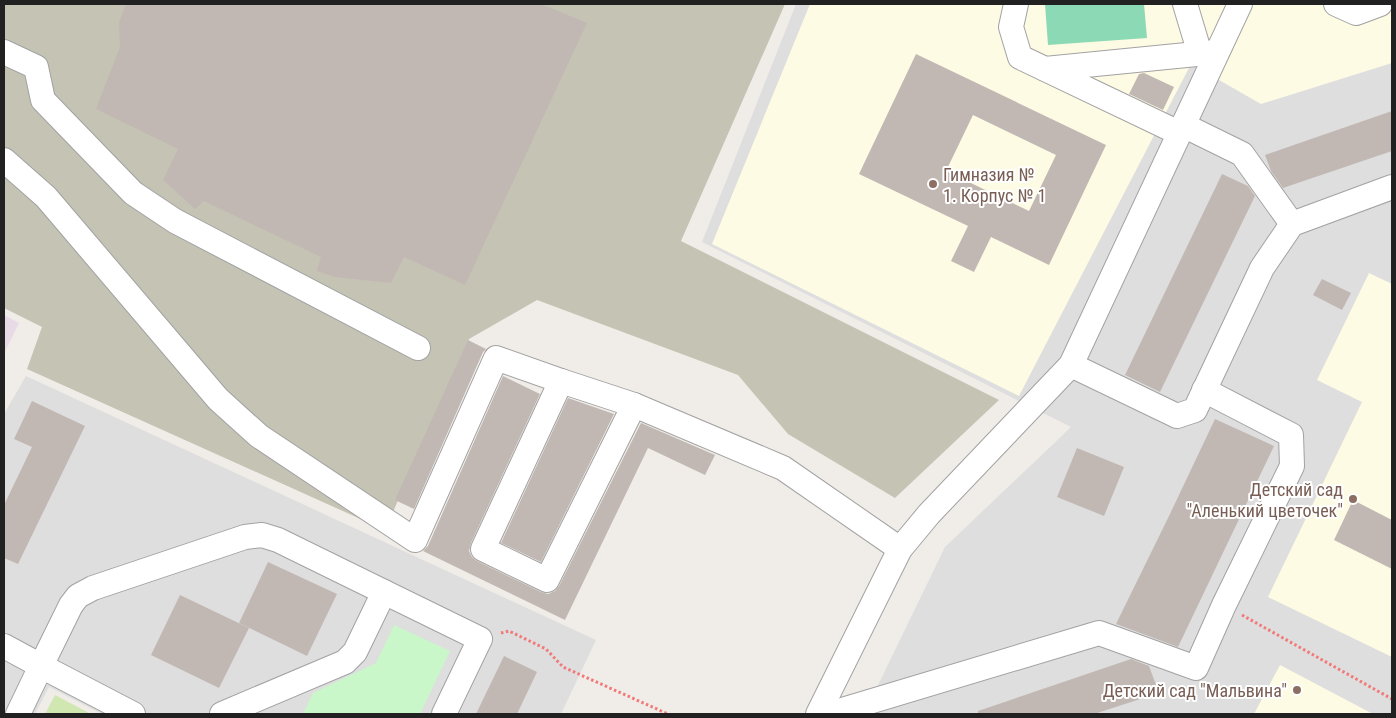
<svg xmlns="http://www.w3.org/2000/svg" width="1396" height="718" font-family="'Roboto Condensed',sans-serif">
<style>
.residential{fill:#dfdede}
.industrial{fill:#e9dae7}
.education{fill:#fdfbe4}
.construction{fill:#c5c3b4}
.grass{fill:#d0e7b1}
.park{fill:#c9f7c9}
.pitch{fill:#8bdab5}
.building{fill:#c1b8b4;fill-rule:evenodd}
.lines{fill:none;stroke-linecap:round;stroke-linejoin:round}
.minor-casing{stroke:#a2a2a2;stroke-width:26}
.path{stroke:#f17978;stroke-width:3;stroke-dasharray:2.5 2.5;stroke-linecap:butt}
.minor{stroke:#fff;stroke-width:24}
.education-dot{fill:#8d6e63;stroke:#fff;stroke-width:2}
.labels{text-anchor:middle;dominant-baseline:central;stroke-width:4;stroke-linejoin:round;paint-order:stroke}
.education-label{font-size:18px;fill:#785e54;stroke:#fff;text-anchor:end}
</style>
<rect width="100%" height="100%" fill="#f0ede8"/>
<!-- residential -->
<g class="residential">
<path d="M796 4H1392V714H864L945 547 1071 427 702 242Z"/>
<path d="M26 376 596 640 561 714H102L49 687 35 714H4V414Z"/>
</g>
<!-- industrial -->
<path class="industrial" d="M4 315 19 323 4 354Z"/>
<!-- education -->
<g class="education">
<path d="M810 4H1392V63L1261 104 1191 64 1019 396 712 244Z"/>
<path d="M1369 273 1392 284V657L1268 597 1362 402 1317 380Z"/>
<path d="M1280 665 1373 714H1254Z"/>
</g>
<!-- construction -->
<path class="construction" d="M4 4H785L681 241 999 400 895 498 788 434 738 375 537 300 469 339 385 530 27 369 42 327 4 308Z"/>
<!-- grass -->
<path class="grass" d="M55 695 91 714H45Z"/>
<!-- park -->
<path class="park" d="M394 625 450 651 420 714H303L313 693 376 663Z"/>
<!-- pitch -->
<path class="pitch" d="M1045 4H1144L1147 38 1048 45Z"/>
<!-- building -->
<g class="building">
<path d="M126 4H541L587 23 465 285 404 257 391 283 335 277 317 271 321 257 204 201 195 209 163 180 178 149 96 109 120 47 119 23Z"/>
<path d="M916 54 1106 145 1049 265 991 237 974 272 951 261 968 226 859 174ZM973 115 1056 155 1029 211 946 171Z"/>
<path d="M1144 73 1174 87 1163 110 1129 94 1139 74Z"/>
<path d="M1392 111V151L1283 188 1271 171 1265 155Z"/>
<path d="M1222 174 1248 186 1255 196 1160 392 1125 375Z"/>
<path d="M1322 279 1351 293 1342 310 1313 295Z"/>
<path d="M468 340 486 349 483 352 414 509 395 500Z"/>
<path d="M503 376 540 394 471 543 469 551 472 557 477 561 541 592 548 594 555 591 559 586 641 423 715 455 705 475 648 448 565 620 423 551 428 546Z"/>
<path d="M568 398 614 414 541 562 501 543Z"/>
<path d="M32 401 85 426 18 564 4 558V505L32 447 14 439Z"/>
<path d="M1215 419 1274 446 1178 647 1116 624 1169 516Z"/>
<path d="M1077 448 1124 467 1104 516 1057 497Z"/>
<path d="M1353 500 1392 520V569L1334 540Z"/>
<path d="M268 562 337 594 307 656 239 623Z"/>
<path d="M180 595 249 628 219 688 151 655Z"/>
<path d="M504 656 537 672 517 714H476Z"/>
<path d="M1131 659 1149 666 1159 693 1094 714H978V711Z"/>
</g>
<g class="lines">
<defs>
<g id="minor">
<path d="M1016 4 1011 27 1020 57 1179 133"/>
<path d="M1185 4 1200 54"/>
<path d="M1336 4 1356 13 1380 4"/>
<path d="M4 52 36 67 43 100 133 193 175 221 418 348"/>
<path d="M1045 69 1217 52"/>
<path d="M1183 125 1242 154 1292 224"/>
<path d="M4 160 46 197 218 399 259 436 415 540 496 358 561 381 634 405 783 468 900 549"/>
<path d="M1071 365 1177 416 1195 410 1262 268 1292 224 1392 187"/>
<path d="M561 381 483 549 547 580 634 405"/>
<path d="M4 646 41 666 71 605 78 596 93 588 245 537 262 535 278 540 384 592"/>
<path d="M18 714 41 666 133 714"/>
<path d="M222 714 345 662 355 652 384 592 480 639 444 714"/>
<path d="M818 714 900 549 929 514 1071 365 1240 4"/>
<path d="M829 714 1099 633 1196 668 1224 605 1292 466 1291 435 1204 390"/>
</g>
</defs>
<!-- minor casing -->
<use href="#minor" class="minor-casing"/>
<!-- path -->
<g class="path">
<path d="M1242 615 1392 699"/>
<path d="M501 633 509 631 546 649 563 667 668 714"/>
</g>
<!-- minor -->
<use href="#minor" class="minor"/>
</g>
<!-- markers -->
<g class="education-dot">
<circle cx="933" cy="184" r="5"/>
<circle cx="1353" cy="499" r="5"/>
<circle cx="1297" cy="690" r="5"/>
</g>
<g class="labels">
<!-- education labels -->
<g class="education-label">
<text x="943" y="174" text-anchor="start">Гимназия №<tspan x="943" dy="21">1. Корпус № 1</tspan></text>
<text x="1343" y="489">Детский сад<tspan x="1343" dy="21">"Аленький цветочек"</tspan></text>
<text x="1287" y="690">Детский сад "Мальвина"</text>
</g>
</g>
<!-- border -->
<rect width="1396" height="718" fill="none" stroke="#212121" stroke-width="10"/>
</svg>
